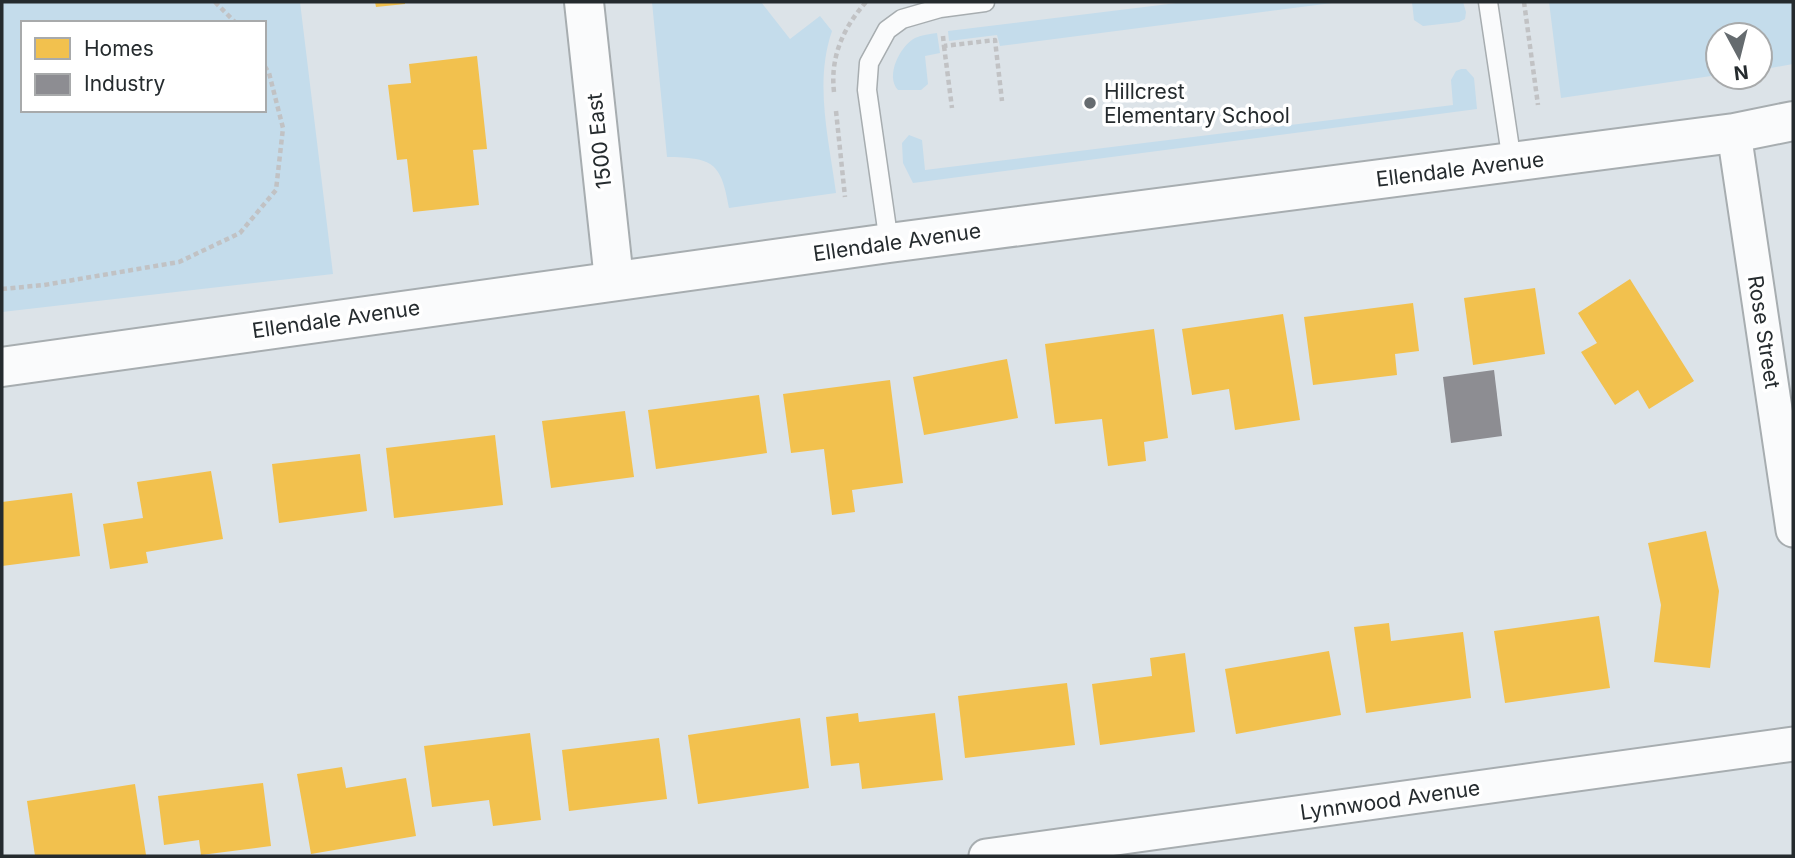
<svg xmlns="http://www.w3.org/2000/svg" width="1795" height="858" font-family="Inter,sans-serif">
<style>
.green{fill:#c4dceb;fill-rule:evenodd}
.homes{fill:#f2c14e}
.industry{fill:#8d8d92}
.lines{fill:none;stroke-linecap:round;stroke-linejoin:round}
.service-casing{stroke:#a7adb0;stroke-width:21}
.minor-casing{stroke:#a7adb0;stroke-width:37}
.tertiary-casing{stroke:#a7adb0;stroke-width:42}
.path{stroke:#c1c2c4;stroke-width:4.5;stroke-dasharray:5 3.5;stroke-linecap:butt}
.service{stroke:#fafbfc;stroke-width:18}
.minor{stroke:#fafbfc;stroke-width:33}
.tertiary{stroke:#fafbfc;stroke-width:38}
.poi-dot{fill:#656b6f;stroke:#fff;stroke-width:2.5}
.labels{text-anchor:middle;dominant-baseline:central;stroke-width:7;stroke-linejoin:round;paint-order:stroke}
.poi-label{font-size:21px;fill:#252b2e;stroke:#fff;text-anchor:start}
.street-label{font-size:21px;fill:#252b2e;stroke:#fff}
</style>
<rect width="100%" height="100%" fill="#dce3e8"/>
<!-- green -->
<g class="green">
<path d="M2 2H300L333 274 2 312ZM23 23H264V110H23Z"/>
<path d="M652 2H761L790 39 820 16 832 31C814 83 829 139 836 193L729 208C721 161 712 158 667 157Z"/>
<path d="M1185 2H1340L1000 46 997 35 949 41 948 31Z"/>
<path d="M1412 2H1463L1466 12 1465 19 1459 22 1423 26 1414 20Z"/>
<path d="M1549 2H1793V64L1760 70V35H1718V75L1561 98Z"/>
<path d="M937 33 940 53 925 56 928 84 921 90H898C885 76 900 46 915 38 922 35 930 34 937 33Z"/>
<path d="M1461 69H1466L1474 78 1477 109 913 183 903 163 902 143 909 135 922 140 925 170 1453 105 1451 80 1456 71Z"/>
</g>
<!-- homes -->
<g class="homes">
<path d="M375 2H405V4L376 7Z"/>
<path d="M477 56 487 149 473 150 479 205 413 212 407 159 397 160 388 85 411 83 409 64Z"/>
<path d="M1630 279 1694 381 1649 409 1638 390 1615 405 1581 352 1597 343 1578 313Z"/>
<path d="M1535 288 1545 354 1473 365 1464 298Z"/>
<path d="M1413 303 1419 351 1395 354 1397 375 1313 385 1304 317Z"/>
<path d="M1283 314 1300 420 1235 430 1229 389 1192 395 1182 329Z"/>
<path d="M1154 329 1168 438 1144 442 1146 461 1108 466 1102 419 1055 424 1045 344Z"/>
<path d="M1007 359 1018 418 924 435 913 377Z"/>
<path d="M890 380 903 483 852 490 855 512 832 515 824 449 791 453 783 394Z"/>
<path d="M759 395 767 453 656 469 648 410Z"/>
<path d="M625 411 634 477 551 488 542 421Z"/>
<path d="M495 435 503 505 394 518 386 448Z"/>
<path d="M360 454 367 511 279 523 272 464Z"/>
<path d="M211 471 223 539 146 552 148 563 110 569 103 524 143 518 137 482Z"/>
<path d="M72 493 80 556 2 566V502Z"/>
<path d="M1706 531 1719 591 1710 668 1654 662 1661 605 1648 543Z"/>
<path d="M1599 616 1610 688 1505 703 1494 631Z"/>
<path d="M1389 623 1391 641 1463 632 1471 698 1366 713 1354 627Z"/>
<path d="M1329 651 1341 715 1236 734 1225 669Z"/>
<path d="M1185 653 1195 732 1100 745 1092 684 1152 676 1150 658Z"/>
<path d="M1067 683 1075 745 965 758 958 696Z"/>
<path d="M858 713 859 722 935 713 943 780 862 789 859 763 831 766 826 717Z"/>
<path d="M800 718 809 788 698 804 688 735Z"/>
<path d="M530 733 541 820 493 826 489 800 432 807 424 746Z"/>
<path d="M659 738 667 799 569 811 562 750Z"/>
<path d="M342 767 346 788 406 778 416 836 311 854 297 774Z"/>
<path d="M263 783 271 846 201 855 199 840 164 845 158 796Z"/>
<path d="M135 784 146 855 35 856 27 801Z"/>
</g>
<!-- industry -->
<path class="industry" d="M1494 370 1502 436 1451 443 1443 377Z"/>
<g class="lines">
<defs>
<g id="service">
<path d="M1488 2 1512 162"/>
<path d="M889 243 867 90 869 63 887 30 902 19 940 8 985 2"/>
</g>
<g id="minor">
<path d="M1734 133 1793 530"/>
<path d="M986 856 1793 744"/>
</g>
<g id="tertiary">
<path d="M584 2 614 280"/>
<path d="M2 367 889 243 1734 133 1793 121"/>
</g>
</defs>
<!-- service casing -->
<use href="#service" class="service-casing"/>
<!-- minor casing -->
<use href="#minor" class="minor-casing"/>
<!-- tertiary casing -->
<use href="#tertiary" class="tertiary-casing"/>
<!-- path -->
<g class="path">
<path d="M215 2 236 23"/>
<path d="M1524 2 1538 105"/>
<path d="M943 36 944 46 995 40 1002 101"/>
<path d="M944 46 952 108"/>
<path d="M834 92C830 57 843 28 866 2"/>
<path d="M836 111 845 197"/>
<path d="M2 289 44 285 179 262 240 233 276 190 283 128 269 73 264 65"/>
</g>
<!-- service -->
<use href="#service" class="service"/>
<!-- minor -->
<use href="#minor" class="minor"/>
<!-- tertiary -->
<use href="#tertiary" class="tertiary"/>
</g>
<!-- markers -->
<circle class="poi-dot" cx="1090" cy="103" r="7"/>
<g class="labels">
<!-- poi labels -->
<g class="poi-label">
<text x="1104" y="91">Hillcrest<tspan x="1104" dy="24">Elementary School</tspan></text>
</g>
<!-- street labels -->
<g class="street-label">
<text transform="translate(599 141) rotate(-96)">1500 East</text>
<text transform="translate(1460 169) rotate(-7)">Ellendale Avenue</text>
<text transform="translate(897 242) rotate(-8)">Ellendale Avenue</text>
<text transform="translate(336 319) rotate(-8)">Ellendale Avenue</text>
<text transform="translate(1764 332) rotate(81)">Rose Street</text>
<text transform="translate(1390 800) rotate(-8)">Lynnwood Avenue</text>
</g>
</g>
<!-- border -->
<rect width="1795" height="858" fill="none" stroke="#252b2e" stroke-width="7"/>
<!-- legend -->
<rect x="21" y="21" width="245" height="91" fill="#ffffff" stroke="#a8aaab" stroke-width="2"/>
<rect x="35" y="38" width="35" height="21" fill="#f2c14e" stroke="#a8aaab" stroke-width="2"/>
<text x="84" y="56" font-size="21" fill="#252b2e">Homes</text>
<rect x="35" y="74" width="35" height="21" fill="#8d8d92" stroke="#a8aaab" stroke-width="2"/>
<text x="84" y="91" font-size="21" fill="#252b2e">Industry</text>
<!-- north arrow -->
<g transform="translate(1739 56) rotate(173)"><circle r="33" fill="#ffffff" stroke="#a8aaab" stroke-width="2"/>
<path d="M0-5L12 26L0 18L-12 26Z" fill="#656b6f"/>
<text y="-10" font-size="19" font-weight="bold" text-anchor="middle" fill="#252b2e">N</text>
</g>
</svg>
